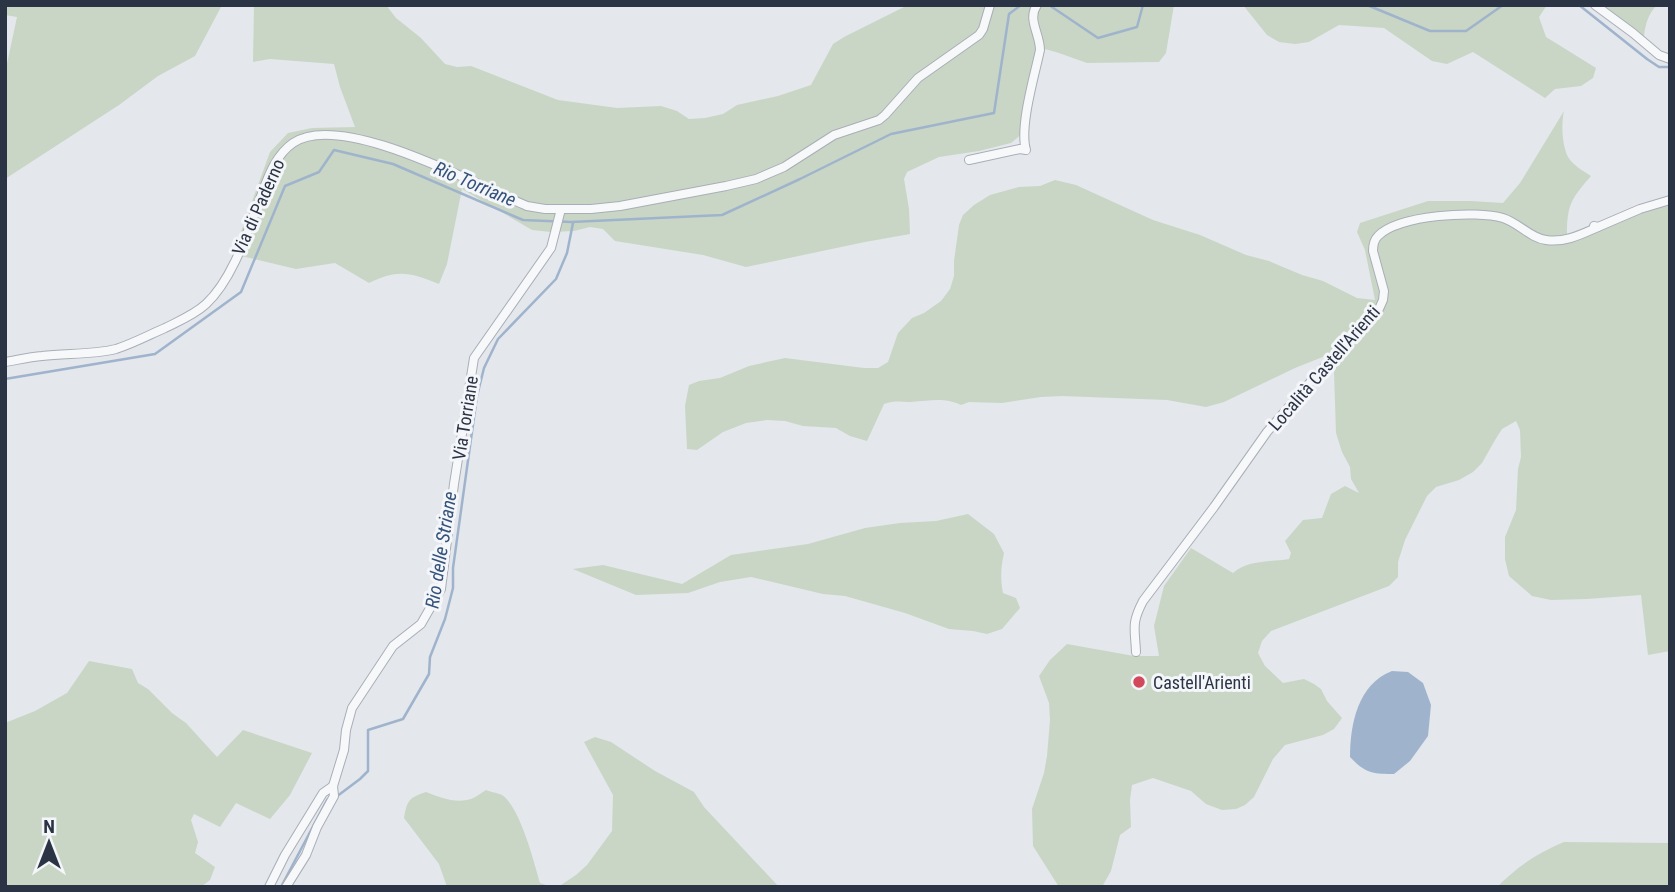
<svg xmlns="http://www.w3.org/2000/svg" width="1675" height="892" font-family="'Roboto Condensed',sans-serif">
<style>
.green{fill:#c9d6c5}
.water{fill:#9fb4cc}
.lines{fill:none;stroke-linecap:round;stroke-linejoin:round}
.stream{stroke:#9fb4cc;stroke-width:2.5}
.minor-casing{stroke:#a9aeb7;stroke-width:10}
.minor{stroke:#f7f8fa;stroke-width:8}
.poi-dot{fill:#d1495b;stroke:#f4f6f9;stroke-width:2.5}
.labels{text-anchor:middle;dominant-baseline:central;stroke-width:6;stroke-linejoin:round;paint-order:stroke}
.street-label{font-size:18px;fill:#2b3445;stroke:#f4f6f9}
.poi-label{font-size:18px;fill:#2b3445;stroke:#f4f6f9;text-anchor:start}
.water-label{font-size:19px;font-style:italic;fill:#34527a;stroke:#f4f6f9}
</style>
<rect width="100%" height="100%" fill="#e4e7ec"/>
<!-- green -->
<g class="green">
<path d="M5 5H222L195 56 158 76 119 105 5 179V73L17 17 5 15Z"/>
<path d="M254 5H386L396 18 421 38 445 64 457 67 471 66 558 100 617 108 661 106 677 111 689 119 705 118 723 114 737 105 778 96 811 85 833 44 844 37 908 5H1174L1166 53 1159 62 1087 63 1056 52 1041 48 1023 133 1011 143 979 151 939 157 907 172 904 179 909 209 910 234 865 242 746 267 703 255 615 241 603 229 590 227 574 231 551 232 532 230 462 189 447 264 439 284C410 272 397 269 369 283L335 263 296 269 233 254 270 152 288 133 312 128 355 127 340 87 334 64 270 59 253 62Z"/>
<path d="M1243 5H1547L1539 17 1546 37 1596 68 1593 78 1581 86 1555 89 1545 98 1473 52 1447 64 1432 61 1384 28 1339 25 1309 42 1295 44 1279 42 1267 35Z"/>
<path d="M1594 5H1657C1648 14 1645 25 1644 37Z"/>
<path d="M1564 111C1561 124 1562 145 1568 157 1573 165 1583 171 1591 176 1572 198 1567 204 1567 234L1655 202 1670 199V651L1648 655 1641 595 1587 599 1551 600 1532 596 1509 576 1505 559V537L1516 510 1518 469 1521 457 1520 430 1516 421 1502 429 1495 440 1482 463 1473 472 1459 480 1436 487 1427 496 1405 540 1398 562V577L1389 586 1271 631 1262 641 1258 653 1265 666 1283 683 1304 679 1314 684 1321 689 1327 701 1342 718 1334 729 1323 735 1285 745 1273 759 1254 797 1245 805 1236 809 1222 810 1206 804 1191 791 1153 778 1132 785 1130 800 1131 827 1120 835 1111 871 1102 887H1059L1033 846 1032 809 1044 773 1047 756 1050 720 1049 703 1039 676 1050 660 1067 644 1134 656H1159L1154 626 1164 586 1191 548 1233 573C1248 560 1270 562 1289 559L1291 553 1285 541 1303 520 1322 518 1331 494 1345 486 1359 493 1351 479 1350 467 1342 452 1336 433 1334 372 1330 354 1295 368 1224 402 1206 407 1167 400 1062 396 1041 397 1002 403 969 402 961 405C943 397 931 401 911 402 899 402 897 400 884 404L867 441 850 436 836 428 803 426 785 421 767 420 746 423 723 432 697 450 687 449 685 406 689 385 699 381 720 378 749 366 785 358 864 368H878L888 362 898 333 912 318 924 313 941 301 950 289 954 276V261L959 225 963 215 974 205 990 195 1019 187 1040 186 1055 180 1076 185 1153 220 1200 235 1246 255 1269 261 1302 275 1323 281 1357 298 1375 300 1365 250 1357 232 1360 223 1428 201H1471L1503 203 1520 183Z"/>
<path d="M968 514 994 534 1004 553C1001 567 1000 578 1003 593L1016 598 1020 608 1002 629 987 634 973 631 949 629 905 613 845 596 823 594 751 577 720 582 688 593 636 595 573 569 603 565 682 584 731 555 808 544 865 528 900 523 936 521Z"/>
<path d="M89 661 132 669 138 683 148 689 172 713 186 723 217 757 243 730 312 753 290 795 270 819 236 803 220 827 194 814 191 820 198 842 195 853 215 867 210 880 201 887H5V723L35 711 67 693Z"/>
<path d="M595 737 611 742 655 771 694 792 704 807 779 887H558L576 875 587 865 612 831 613 795 584 742Z"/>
<path d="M486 790C490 792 498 793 502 795 520 807 534 862 540 883L552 887H447L439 864 404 818C407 800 409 798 426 792 439 797 456 804 471 799 476 797 481 793 486 790Z"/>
<path d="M1564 842 1670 843V887H1497C1518 866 1536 854 1564 842Z"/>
</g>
<!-- water -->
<path class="water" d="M1392 671 1408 672 1423 683 1431 705 1428 736 1410 761 1394 774C1372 774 1365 773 1350 757 1350 724 1358 684 1392 671Z"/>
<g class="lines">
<!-- stream -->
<g class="stream">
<path d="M1049 5 1098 38 1137 27 1143 5"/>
<path d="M1306 5H1314"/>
<path d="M1367 5 1430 31H1466L1503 5"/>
<path d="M1579 5 1647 59 1659 67H1670"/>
<path d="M5 379 155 354 241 292 285 186 319 172 334 150 393 164 523 220 571 222 722 215 800 179 891 134 994 113 1009 14 1021 5"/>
<path d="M336 797 360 779 368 771V730L403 719 429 674 430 657 445 619 453 588V568L477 396 484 368 498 339 556 279 567 253 573 223"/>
<path d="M281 887 327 800 330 799"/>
</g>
<defs>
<g id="minor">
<path d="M1595 5 1633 33 1659 55 1670 59"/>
<path d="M969 160 1020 149 1026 150C1019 127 1035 74 1040 50 1040 34 1027 19 1037 5"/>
<path d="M1594 226 1598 227 1640 209 1670 200"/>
<path d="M5 362C17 360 30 357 42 356 66 353 92 355 116 349 132 344 149 335 165 328 179 321 194 315 206 304 234 278 249 227 263 191 269 174 277 154 293 143 341 110 478 186 527 206L545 209H591L620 206 726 186 756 179 784 167 834 135 879 120 885 115 918 78 979 35 983 29 990 5"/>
<path d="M1136 652C1135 628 1131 624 1143 601L1214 507 1267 432 1313 379 1379 309 1383 300 1384 291 1373 251C1373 246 1374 240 1378 236 1397 215 1477 210 1503 218 1519 223 1530 238 1546 240 1565 243 1582 234 1598 227"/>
<path d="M269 887 285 855 323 793 333 786"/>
<path d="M286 887 306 855 317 827 334 796 333 786 344 750 346 730 352 708 393 646 421 624 441 589 454 484 474 358 551 248 561 209"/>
</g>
</defs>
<!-- minor casing -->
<use href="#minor" class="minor-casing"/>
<!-- minor -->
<use href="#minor" class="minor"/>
</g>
<!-- markers -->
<circle class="poi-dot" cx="1139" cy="682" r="7"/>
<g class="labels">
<!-- street labels -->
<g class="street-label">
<text transform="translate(258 207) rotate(-66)">Via di Paderno</text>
<text transform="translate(1324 368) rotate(-49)">Località Castell'Arienti</text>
<text transform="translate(465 418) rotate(-81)">Via Torriane</text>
</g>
<!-- poi labels -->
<g class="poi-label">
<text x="1153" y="682">Castell'Arienti</text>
</g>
<!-- water labels -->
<g class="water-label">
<text transform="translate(475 184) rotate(23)">Rio Torriane</text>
<text transform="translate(441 550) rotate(-81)">Rio delle Striane</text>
</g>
</g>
<!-- border -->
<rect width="1675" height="892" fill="none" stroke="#2b3445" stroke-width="14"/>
<!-- north arrow -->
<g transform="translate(49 843)" stroke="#f4f6f9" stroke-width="5" paint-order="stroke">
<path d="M0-5L12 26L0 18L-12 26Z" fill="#2b3445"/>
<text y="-10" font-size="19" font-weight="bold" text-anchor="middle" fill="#2b3445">N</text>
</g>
</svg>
